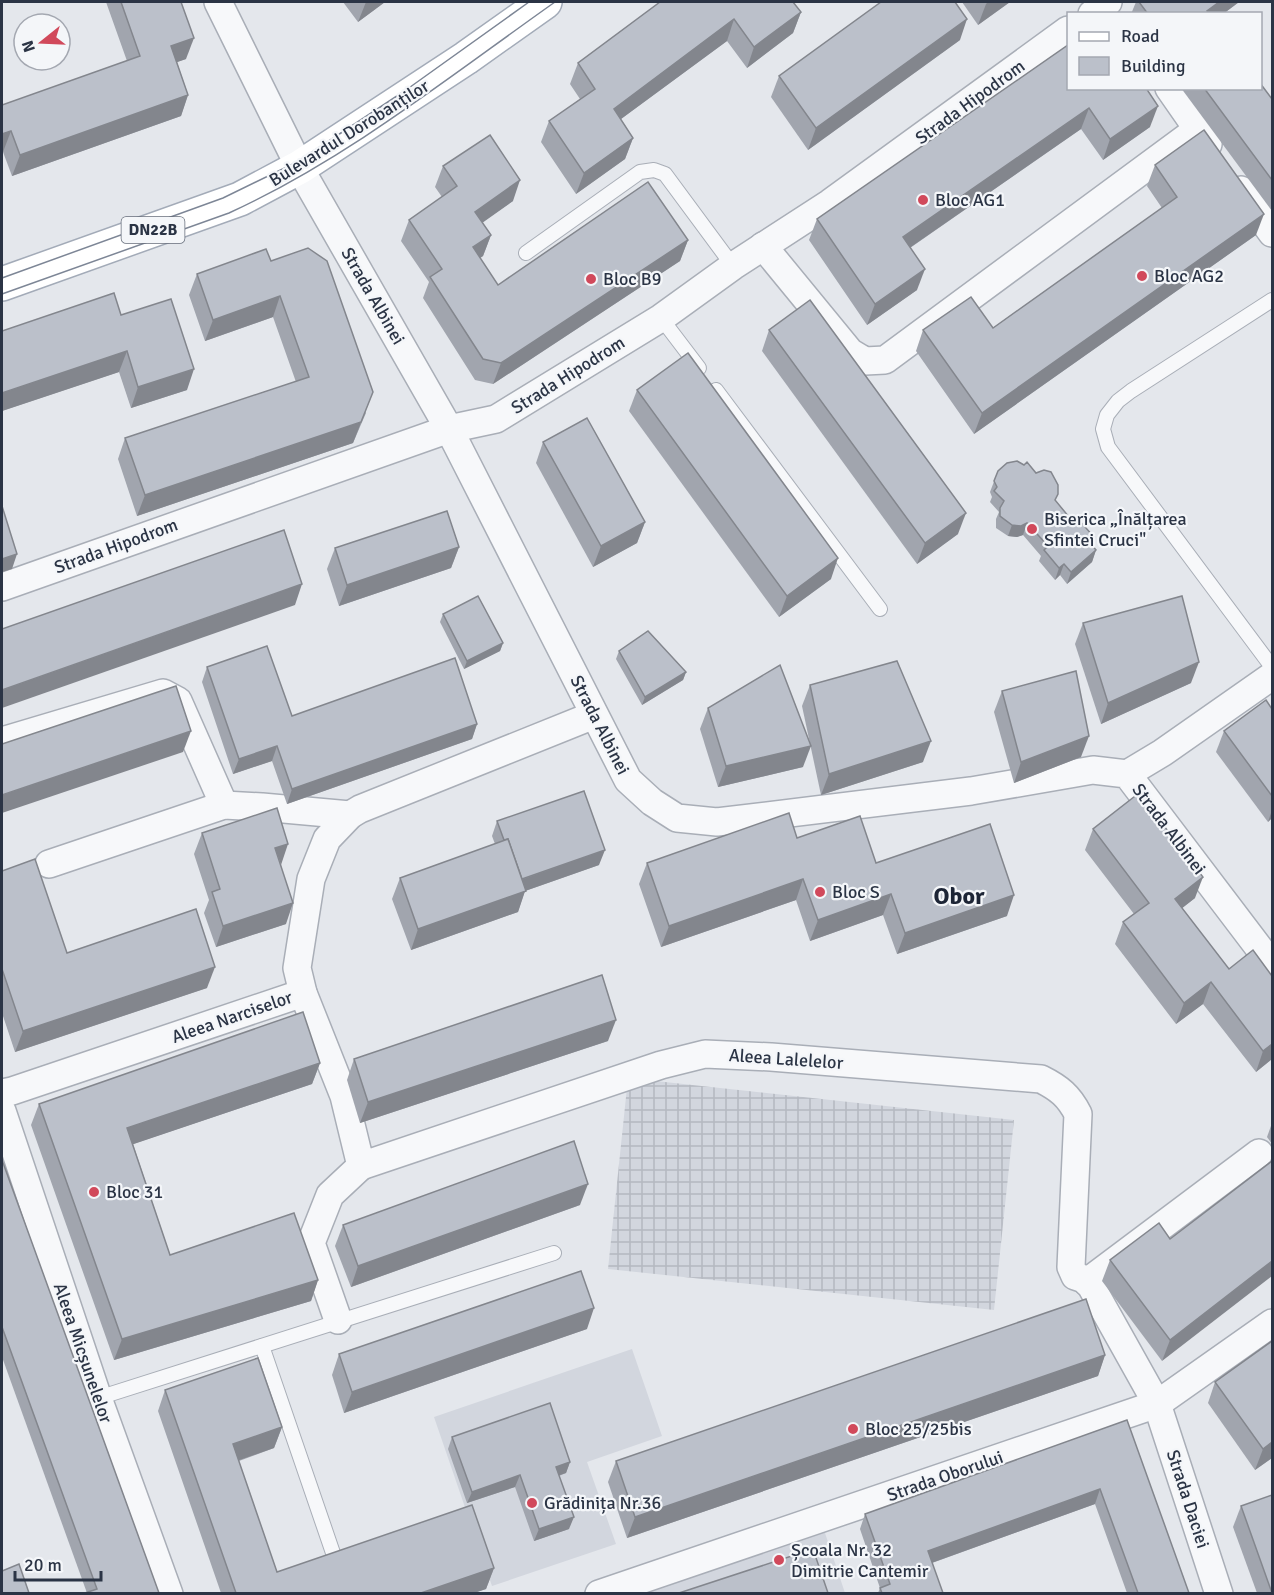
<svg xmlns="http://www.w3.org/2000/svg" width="1274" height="1595" font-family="Signika,sans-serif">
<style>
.built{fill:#d2d6de}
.industrial{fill:url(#industrial-grid)}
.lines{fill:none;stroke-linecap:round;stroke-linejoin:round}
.lane-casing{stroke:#a9aeb7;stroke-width:16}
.street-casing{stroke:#a9aeb7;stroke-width:30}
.primary-casing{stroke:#a3abb8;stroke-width:36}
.lane{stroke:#f7f8fa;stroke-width:14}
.street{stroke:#f7f8fa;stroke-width:27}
.primary{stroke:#fff;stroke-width:33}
.tram{stroke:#7d8696;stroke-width:1.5}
.wall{fill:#a1a5ae}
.shaded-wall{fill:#83868d}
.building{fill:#bbc0ca;stroke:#83868d;stroke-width:1.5}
.poi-dot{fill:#d1495b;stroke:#f4f6f9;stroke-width:2}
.labels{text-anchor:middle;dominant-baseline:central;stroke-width:4.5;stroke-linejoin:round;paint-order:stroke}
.shield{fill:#f4f6f9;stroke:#676e7b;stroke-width:1.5}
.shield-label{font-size:16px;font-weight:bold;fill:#2b3445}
.street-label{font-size:18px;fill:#2b3445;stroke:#f4f6f9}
.poi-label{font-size:18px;fill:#2b3445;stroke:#f4f6f9;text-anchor:start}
.district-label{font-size:24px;font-weight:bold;fill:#1d2536;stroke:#f4f6f9}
</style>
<defs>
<pattern id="industrial-grid" width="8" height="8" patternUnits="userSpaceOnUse" patternTransform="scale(1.5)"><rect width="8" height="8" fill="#d2d6de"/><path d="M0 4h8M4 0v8" fill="none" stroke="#b4b8c0"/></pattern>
</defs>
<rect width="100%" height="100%" fill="#e4e7ec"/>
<!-- built -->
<g class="built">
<path d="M632 1349 662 1436 587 1462 616 1544 492 1586 434 1417Z"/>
<path d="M823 1527 845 1593 624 1594Z"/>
</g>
<!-- industrial -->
<path class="industrial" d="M628 1078 1014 1120 994 1310 608 1269Z"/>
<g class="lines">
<defs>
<g id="lane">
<path d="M526 253 640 172 654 170 665 174 733 266"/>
<path d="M1272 300 1131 391 1118 401 1107 415 1103 429 1108 447 1272 667"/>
<path d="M661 318 699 368"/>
<path d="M716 390 880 609"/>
<path d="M262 1346 333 1553"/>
<path d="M98 1398 554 1253"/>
</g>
<g id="street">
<path d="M218 2 303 174 449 429 628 780 652 802 677 818 717 822 971 791 1093 770 1127 774 1272 965"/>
<path d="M1092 14 1108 2"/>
<path d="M1169 88 1208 144"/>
<path d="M1241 190 1272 233"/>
<path d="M763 246 850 352 865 361 885 360 1198 129"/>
<path d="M2 587 449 429 496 419 661 318 733 266 830 203 1068 30"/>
<path d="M594 715 360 809 350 815 327 839 311 879 297 968 303 993 344 1096 361 1166 661 1065 705 1054 771 1057 1041 1079C1059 1088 1069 1096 1078 1114L1071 1267 1075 1276 1084 1279 1091 1286 1157 1404 1219 1594"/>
<path d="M2 741 163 693 178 701 224 805"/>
<path d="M1127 774 1162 753 1272 676"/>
<path d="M49 864 224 805 262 807 350 815"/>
<path d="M2 1093 12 1091 303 993"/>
<path d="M2 1111 98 1398 169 1594"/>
<path d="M1087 1282 1259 1153"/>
<path d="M338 1320 311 1243 330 1195 361 1166"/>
<path d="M599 1594 1157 1404 1272 1323"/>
</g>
<path id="primary" d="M2 284 240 199 300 167 466 58 545 2"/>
</defs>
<!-- lane casing -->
<use href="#lane" class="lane-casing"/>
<!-- street casing -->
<use href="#street" class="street-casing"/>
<!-- primary casing -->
<use href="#primary" class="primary-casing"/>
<!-- lane -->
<use href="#lane" class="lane"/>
<!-- street -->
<use href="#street" class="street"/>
<!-- primary -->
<use href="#primary" class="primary"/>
<!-- tram -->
<g class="tram">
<path d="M2 278 223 198 297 162 406 90 529 2"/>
<path d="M2 294 229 213C347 159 450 76 555 2"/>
</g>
</g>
<!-- wall -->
<g class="wall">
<path d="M106 2H181L186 59 177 62 188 95 181 116 12 176 3 152 2 105 127 61Z"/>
<path d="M343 2H385L358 22Z"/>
<path d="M660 2 801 12 793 33 747 68 727 41 621 119 633 138 625 159 576 194 541 142 549 121 580 99 570 84 578 63Z"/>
<path d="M962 2H1010L978 25Z"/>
<path d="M1136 2H1239L1223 14H1131Z"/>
<path d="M960 40 808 150 771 97 779 76Z"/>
<path d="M1068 45 1150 127 1103 160 1081 129 910 248 917 290 867 325 809 240 817 219Z"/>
<path d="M1181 88H1260L1272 99V211Z"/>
<path d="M1155 165 1256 235 974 434 916 351 923 330 993 328 1162 208 1147 186Z"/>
<path d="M443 166 513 201 482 222 491 235 483 256 480 258 498 285 688 240 680 261 493 384 475 380 423 298 429 282 401 241 409 220 442 197 435 187Z"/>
<path d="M271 261 366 413 353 443 137 516 118 459 125 438 296 382 273 317 205 341 189 295 197 274Z"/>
<path d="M121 315 187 390 131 408 119 372 2 411V331Z"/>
<path d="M769 330 958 534 917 564 762 351Z"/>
<path d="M637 390 831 579 779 617 629 411Z"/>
<path d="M543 442 645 522 637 543 593 567 536 463Z"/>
<path d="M998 471 1055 501 1096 550 1092 562 1067 584 1060 575 1055 580 1039 561 1041 556 1023 535 1017 537 1008 536 996 528V519L999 512 990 502 992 497 990 492Z"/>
<path d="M459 547 451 568 339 606 327 569 335 548Z"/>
<path d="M443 614 503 643 500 651 464 669 440 622Z"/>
<path d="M1083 623 1191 683 1101 724 1075 644Z"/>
<path d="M619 651 686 672 683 680 642 705 616 659Z"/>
<path d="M207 667 292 716 477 724 472 739 287 804 272 761 233 774 202 682Z"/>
<path d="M810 685 923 762 821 795 802 706Z"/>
<path d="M1002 691 1081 757 1014 783 994 712Z"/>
<path d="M708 708 803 767 718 787 700 729Z"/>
<path d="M1272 709V818L1268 822 1216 752 1224 731Z"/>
<path d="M497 821 599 865 525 891 518 912 411 950 392 899 400 878 495 844 492 836Z"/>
<path d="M1093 829 1195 898 1182 908 1229 969 1272 976V1059L1256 1072 1203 1004 1176 1024 1115 944 1123 922 1134 914 1085 850Z"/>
<path d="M202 833 281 865 286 924 216 947 204 913 209 900 194 854Z"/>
<path d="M797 838 876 863 1007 916 897 954 883 915 810 941 796 900 661 947 639 884 647 863Z"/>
<path d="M2 871 67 953 207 988 15 1052 2 1013Z"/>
<path d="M608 1041 360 1123 347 1080 354 1059Z"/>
<path d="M320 1063 312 1084 133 1144 170 1255 318 1280 311 1301 114 1360 31 1125 39 1104Z"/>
<path d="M1272 1123V1144L1267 1137Z"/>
<path d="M2 1160 159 1593H87L2 1357Z"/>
<path d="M1272 1161 1162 1361 1102 1281 1110 1260 1170 1239Z"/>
<path d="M580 1205 351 1287 335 1246 343 1225Z"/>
<path d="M587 1329 344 1413 332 1375 339 1354Z"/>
<path d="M1272 1341V1458L1255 1470 1208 1403 1215 1382Z"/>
<path d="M1105 1355 1098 1376 627 1538 608 1482 616 1461Z"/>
<path d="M165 1390 282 1427 274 1448 239 1461 277 1572 494 1568 486 1589 474 1593H221L158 1411Z"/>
<path d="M1127 1420 1189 1593H1127L1095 1504 932 1563 943 1593H878L880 1588 860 1529 865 1514Z"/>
<path d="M452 1437 570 1462 566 1473 559 1476 569 1529 534 1541 515 1487 467 1503 448 1449Z"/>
<path d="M1241 1506 1272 1593H1257L1233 1527Z"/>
</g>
<!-- shaded-wall -->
<g class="shaded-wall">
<path d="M366 2H385L358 22Z"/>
<path d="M988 2H1010L978 25 986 4Z"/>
<path d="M1219 2H1239L1223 14H1206L1207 11Z"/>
<path d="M801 12 793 33 747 68 754 47Z"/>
<path d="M734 19 727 41 606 130 614 109Z"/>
<path d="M967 19 960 40 808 150 816 128Z"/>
<path d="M194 38 186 59 163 67 171 46Z"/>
<path d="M188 95 181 116 12 176 20 155Z"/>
<path d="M1158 106 1150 127 1103 160 1110 139Z"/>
<path d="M1089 108 1081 129 895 258 903 237Z"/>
<path d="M11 131 3 152H2V134Z"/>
<path d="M633 138 625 159 576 194 584 173Z"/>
<path d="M520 180 513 201 468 233 475 212Z"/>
<path d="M1264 214 1256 235 974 434 982 413Z"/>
<path d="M491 235 483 256 465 268 473 247Z"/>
<path d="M688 240 680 261 493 384 501 363Z"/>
<path d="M925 269 917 290 867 325 875 304Z"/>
<path d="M280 296 273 317 205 341 213 320Z"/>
<path d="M127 351 119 372 2 411V393Z"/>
<path d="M194 369 187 390 131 408 138 387Z"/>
<path d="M373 392 353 443 137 516 145 495Z"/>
<path d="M966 513 958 534 917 564 925 543Z"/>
<path d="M645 522 637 543 593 567 601 546Z"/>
<path d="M1027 523 1023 535 1017 537 1008 536 1012 525Z"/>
<path d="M459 547 451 568 339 606 347 585Z"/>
<path d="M1096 550 1092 562 1067 584 1071 572Z"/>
<path d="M17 554 12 569 2 572V559Z"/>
<path d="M838 558 831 579 779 617 787 596Z"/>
<path d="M1064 564 1060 575 1055 580 1059 568Z"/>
<path d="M302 584 295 605 2 708V690Z"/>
<path d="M503 643 500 651 464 669 467 661Z"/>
<path d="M1199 662 1191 683 1101 724 1108 703Z"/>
<path d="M686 672 683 680 642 705 645 697Z"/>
<path d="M477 724 472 739 287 804 292 789Z"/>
<path d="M191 731 183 752 2 813V795Z"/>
<path d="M1089 736 1081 757 1014 783 1021 762Z"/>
<path d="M931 741 923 762 821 795 829 774Z"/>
<path d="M277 746 272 761 233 774 239 759Z"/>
<path d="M811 746 803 767 718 787 726 766Z"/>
<path d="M1272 810V818L1268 822Z"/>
<path d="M288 844 281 865 275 848Z"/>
<path d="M605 850 599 865 525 891 518 912 411 950 418 929 518 881Z"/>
<path d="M1203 877 1195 898 1167 920 1175 899Z"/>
<path d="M803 879 796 900 661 947 669 926Z"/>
<path d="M891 894 883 915 810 941 818 920Z"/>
<path d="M1014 895 1007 916 897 954 905 933Z"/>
<path d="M293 903 286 924 216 947 223 926Z"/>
<path d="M215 967 207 988 15 1052 23 1031Z"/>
<path d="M1211 982 1203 1004 1176 1024 1184 1003Z"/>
<path d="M616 1020 608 1041 360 1123 368 1102Z"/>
<path d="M1272 1044V1059L1256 1072 1263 1051Z"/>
<path d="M320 1063 312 1084 119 1149 127 1128Z"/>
<path d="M588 1184 580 1205 351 1287 358 1266Z"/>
<path d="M1272 1261V1276L1162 1361 1170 1340Z"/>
<path d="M318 1280 311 1301 114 1360 122 1339Z"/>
<path d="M594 1308 587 1329 344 1413 352 1392Z"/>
<path d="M1105 1355 1098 1376 627 1538 635 1517Z"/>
<path d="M282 1427 274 1448 225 1465 233 1444Z"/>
<path d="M1272 1442V1458L1255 1470 1263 1449Z"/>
<path d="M570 1462 566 1473 551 1478 556 1467Z"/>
<path d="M520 1475 515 1487 467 1503 472 1492Z"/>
<path d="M1100 1489 1095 1504 923 1566 928 1551Z"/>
<path d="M574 1517 569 1529 534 1541 539 1529Z"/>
<path d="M494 1568 486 1589 474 1593H421Z"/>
</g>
<!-- building -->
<g class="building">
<path d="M121 2H181L194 38 171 46 188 95 20 155 11 131 2 134V105L140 56Z"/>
<path d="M660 2H793L801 12 754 47 734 19 614 109 633 138 584 173 549 121 595 89 578 63Z"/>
<path d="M881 2H955L967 19 816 128 779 76Z"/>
<path d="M1139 2H1219L1207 11 1209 14H1148Z"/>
<path d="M1068 45V88H1146L1158 106 1110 139 1089 108 903 237 925 269 875 304 817 219Z"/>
<path d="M1260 83 1272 99V180L1204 88H1260Z"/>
<path d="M1204 130 1264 214 982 413 923 330 971 297 993 328 1177 197 1155 165Z"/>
<path d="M490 135 520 180 475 212 491 235 473 247 498 285 648 182 688 240 501 363 483 359 430 277 442 269 409 220 457 186 443 166Z"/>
<path d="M308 248 327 261 373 392 361 422 145 495 125 438 309 377 280 296 213 320 197 274 266 249 271 261Z"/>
<path d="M114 293 121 315 171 299 194 369 138 387 127 351 2 393V331Z"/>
<path d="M810 300 966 513 925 543 769 330Z"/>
<path d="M688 353 838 558 787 596 637 390Z"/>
<path d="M587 418 645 522 601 546 543 442Z"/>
<path d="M1017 461 1024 465 1027 462 1036 473 1044 470 1051 472 1058 485V494L1055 500 1074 523 1078 519 1094 537 1089 542 1096 550 1071 572 1064 564 1059 568 1044 550 1048 546 1027 523 1021 526 1012 525 1000 516V508L1004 501 994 491 997 487 994 481 998 471 1007 463Z"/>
<path d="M2 506 17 554 2 559Z"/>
<path d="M447 511 459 547 347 585 335 548Z"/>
<path d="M284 530 302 584 2 690V629Z"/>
<path d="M478 596 503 643 467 661 443 614Z"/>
<path d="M1182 596 1199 662 1108 703 1083 623Z"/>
<path d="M648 631 686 672 645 697 619 651Z"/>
<path d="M267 646 292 716 455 658 477 724 292 789 277 746 239 759 207 667Z"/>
<path d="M897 661 931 741 829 774 810 685Z"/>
<path d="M780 665 811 746 726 766 708 708Z"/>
<path d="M1076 671 1089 736 1021 762 1002 691Z"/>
<path d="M176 686 191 731 2 795V744Z"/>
<path d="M1266 700 1272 709V796L1224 731Z"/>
<path d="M584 791 605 850 522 879 508 839 504 840 497 821Z"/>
<path d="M1139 793 1203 877 1175 899 1229 969 1253 950 1272 976V1044L1263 1051 1211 982 1184 1003 1123 922 1149 903 1093 829Z"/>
<path d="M277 808 288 844 275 848 293 903 223 926 212 892 220 889 202 833Z"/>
<path d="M789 813 797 838 860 816 876 863 990 824 1014 895 905 933 891 894 818 920 803 879 669 926 647 863Z"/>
<path d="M508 839 526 891 418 929 400 878Z"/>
<path d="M35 859 67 953 196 909 215 967 23 1031 2 969V871Z"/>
<path d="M602 975 616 1020 368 1102 354 1059Z"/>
<path d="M303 1012 320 1063 127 1128 170 1255 294 1213 318 1280 122 1339 39 1104Z"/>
<path d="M574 1141 588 1184 358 1266 343 1225Z"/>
<path d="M2 1160 159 1593H85L97 1589 2 1327Z"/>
<path d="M1272 1161V1261L1170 1340 1110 1260 1159 1223 1170 1239Z"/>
<path d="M581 1271 594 1308 352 1392 339 1354Z"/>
<path d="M1086 1299 1105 1355 635 1517 616 1461Z"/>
<path d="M1272 1341V1442L1263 1449 1215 1382Z"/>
<path d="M258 1358 282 1427 233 1444 277 1572 472 1505 494 1568 421 1593H236L165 1390Z"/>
<path d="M550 1403 570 1462 556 1467 574 1517 539 1529 520 1475 472 1492 452 1437Z"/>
<path d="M1127 1420 1189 1593H1138L1100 1489 928 1551 943 1593H882L880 1588 890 1584 865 1514Z"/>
<path d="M1272 1495V1593L1241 1506Z"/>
<path d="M813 1549 828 1593H679Z"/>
<path d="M19 1564 29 1593H2V1571Z"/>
</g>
<!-- markers -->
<g class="poi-dot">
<circle cx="923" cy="200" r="6"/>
<circle cx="1142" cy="276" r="6"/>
<circle cx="591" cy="279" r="6"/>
<circle cx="1032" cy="529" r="6"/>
<circle cx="820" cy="892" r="6"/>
<circle cx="94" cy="1192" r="6"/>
<circle cx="853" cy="1429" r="6"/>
<circle cx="532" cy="1503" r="6"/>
<circle cx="779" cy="1560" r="6"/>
</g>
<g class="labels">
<!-- shield labels -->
<rect class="shield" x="121.5" y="217" width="63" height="26" rx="4.5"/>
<g class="shield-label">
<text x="153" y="230">DN22B</text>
</g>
<!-- street labels -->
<g class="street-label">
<text transform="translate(970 102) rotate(-36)">Strada Hipodrom</text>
<text transform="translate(349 133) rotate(-32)">Bulevardul Dorobanților</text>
<text transform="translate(373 296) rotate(60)">Strada Albinei</text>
<text transform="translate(568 375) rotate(-32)">Strada Hipodrom</text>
<text transform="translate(116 546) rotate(-20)">Strada Hipodrom</text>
<text transform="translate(600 725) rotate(63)">Strada Albinei</text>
<text transform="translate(1169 829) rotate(53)">Strada Albinei</text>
<text transform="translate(232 1017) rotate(-19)">Aleea Narciselor</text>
<text transform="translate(786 1059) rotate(4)">Aleea Lalelelor</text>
<text transform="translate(83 1353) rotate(71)">Aleea Micșunelelor</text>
<text transform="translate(945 1476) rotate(-19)">Strada Oborului</text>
<text transform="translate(1188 1499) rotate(72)">Strada Daciei</text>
</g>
<!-- poi labels -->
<g class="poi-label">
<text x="935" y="200">Bloc AG1</text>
<text x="1154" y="276">Bloc AG2</text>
<text x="603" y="279">Bloc B9</text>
<text x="1044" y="519">Biserica „Înălțarea<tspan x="1044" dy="21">Sfintei Cruci"</tspan></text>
<text x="832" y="892">Bloc S</text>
<text x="106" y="1192">Bloc 31</text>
<text x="865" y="1429">Bloc 25/25bis</text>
<text x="544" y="1503">Grădinița Nr.36</text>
<text x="791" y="1550">Școala Nr. 32<tspan x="791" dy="21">Dimitrie Cantemir</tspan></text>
</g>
<!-- district labels -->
<g class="district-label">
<text x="959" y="896">Obor</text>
</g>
</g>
<!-- border -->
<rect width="1274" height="1595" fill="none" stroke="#2b3445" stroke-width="6"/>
<!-- legend -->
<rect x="1067" y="12" width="195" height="78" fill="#f4f6f9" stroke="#a4a8b1" stroke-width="1.5"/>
<rect x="1079" y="32" width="30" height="9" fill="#ffffff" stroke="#a4a8b1" stroke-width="1.5"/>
<text x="1121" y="42" font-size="18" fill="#2b3445">Road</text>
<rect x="1079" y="57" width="30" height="18" fill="#bbc0ca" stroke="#a4a8b1" stroke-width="1.5"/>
<text x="1121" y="72" font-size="18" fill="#2b3445">Building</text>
<!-- north arrow -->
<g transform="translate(42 42) rotate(252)"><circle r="28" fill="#f4f6f9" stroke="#a4a8b1" stroke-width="1.5"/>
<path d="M0-4.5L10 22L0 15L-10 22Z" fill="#d1495b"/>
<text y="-9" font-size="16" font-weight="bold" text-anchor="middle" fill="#2b3445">N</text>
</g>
<!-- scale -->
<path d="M15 1571v9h86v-9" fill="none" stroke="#2b3445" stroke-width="3"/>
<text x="24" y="1571" font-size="18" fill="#2b3445" stroke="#f4f6f9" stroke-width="4.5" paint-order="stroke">20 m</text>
</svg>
